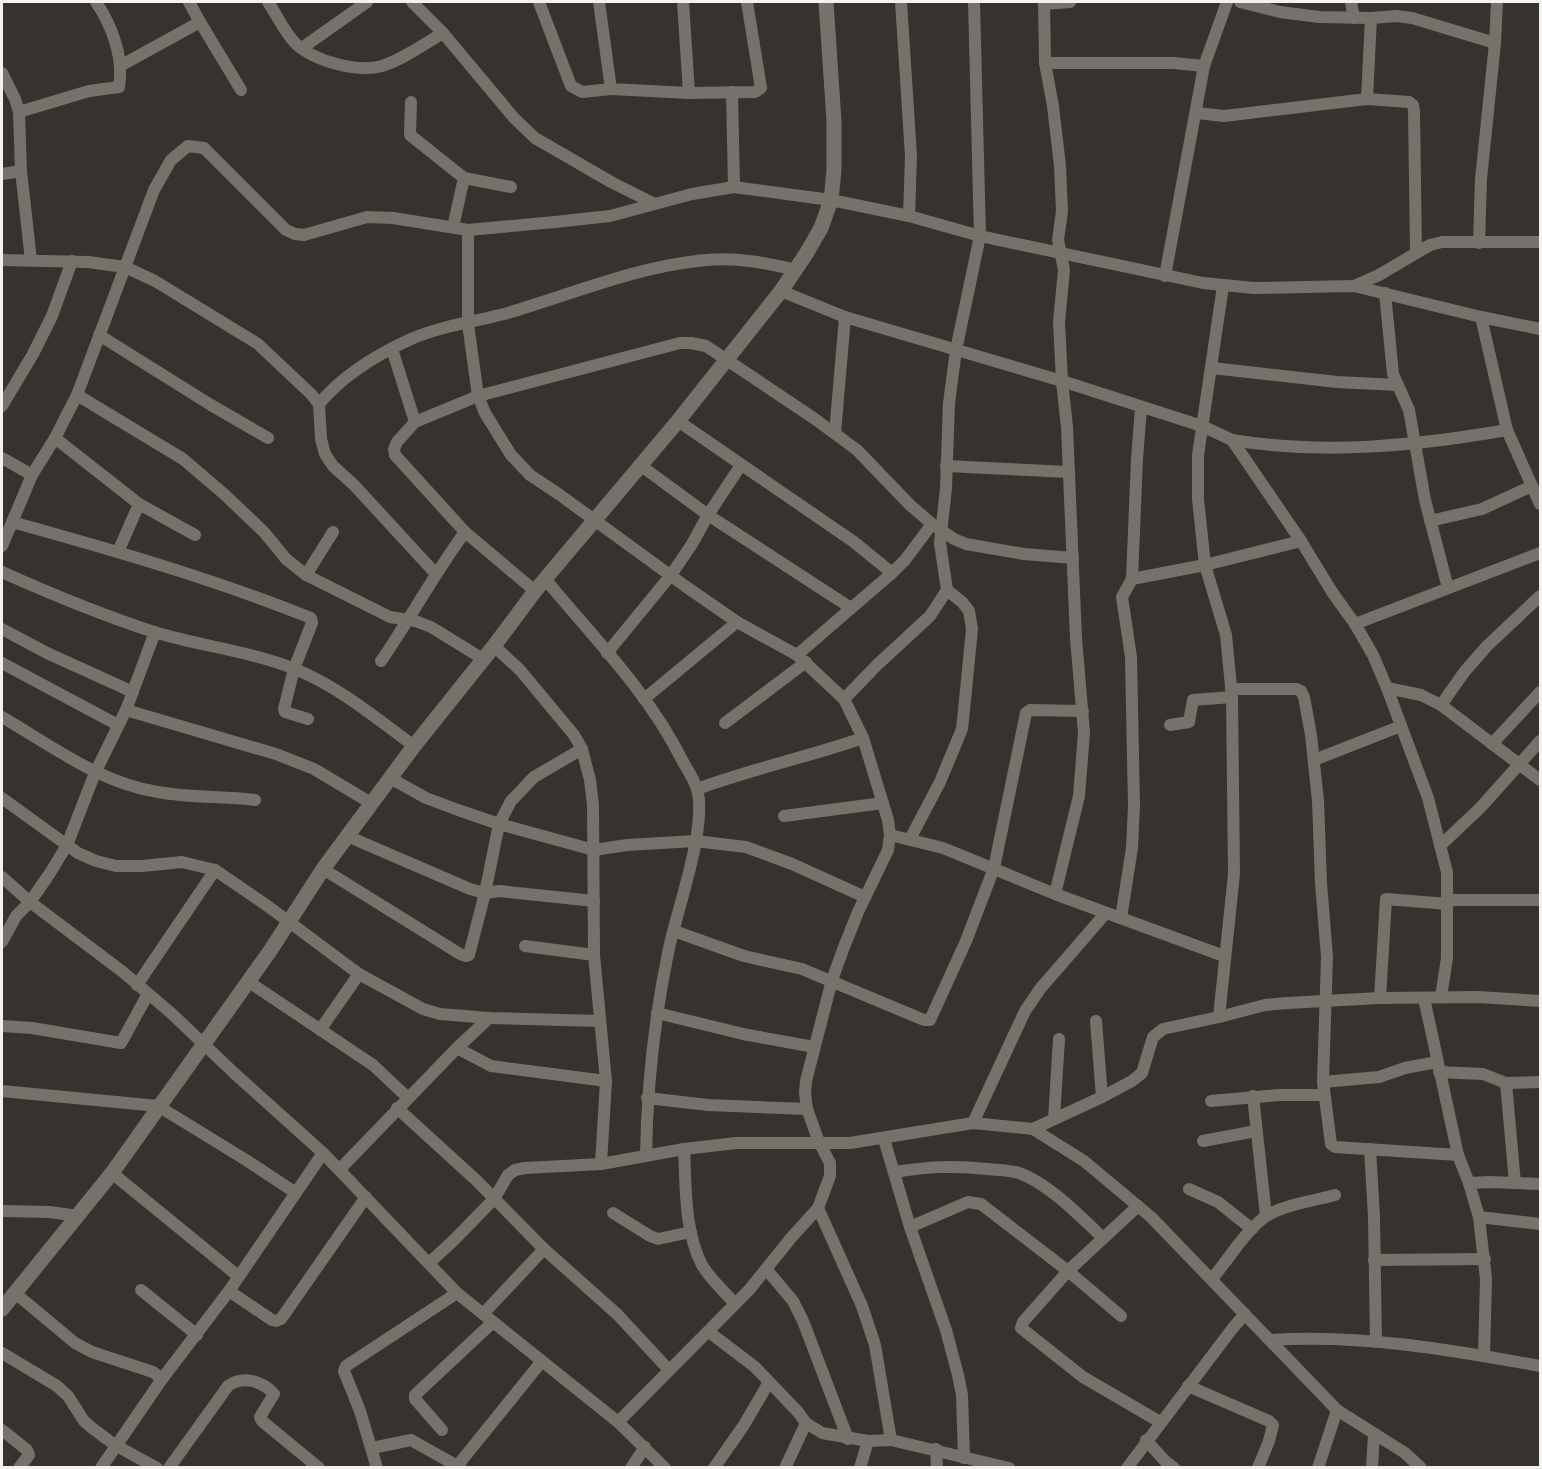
<svg xmlns="http://www.w3.org/2000/svg" width="1542" height="1469" font-family="Ubuntu,sans-serif">
<style>
.lines{fill:none;stroke-linecap:round;stroke-linejoin:round}
.minor{stroke:#76716b;stroke-width:12}
.tertiary{stroke:#76716b;stroke-width:15}
</style>
<rect width="100%" height="100%" fill="#36322d"/>
<g class="lines">
<!-- minor -->
<g class="minor">
<path d="M268 2C277 15 284 32 296 44 314 61 358 73 382 66 404 59 424 44 443 33"/>
<path d="M412 2 443 33 514 118 535 138 611 182 653 203"/>
<path d="M539 2 571 86 582 92 611 89"/>
<path d="M599 2 611 89 689 93 755 92 761 88 747 2"/>
<path d="M683 2 689 93"/>
<path d="M901 2 911 156 909 216"/>
<path d="M1044 2 1045 63 1053 106 1060 166 1062 211 1058 240 1064 270 1059 322 1062 381 1067 427 1076 638 1084 733 1079 796 1055 894"/>
<path d="M1240 2 1280 12 1319 17 1371 18 1396 16 1412 18 1495 43"/>
<path d="M1351 2 1354 18"/>
<path d="M1044 4 1070 2"/>
<path d="M200 22 241 90"/>
<path d="M302 48 367 2"/>
<path d="M1045 63H1173L1204 66"/>
<path d="M120 66 200 22 189 2"/>
<path d="M2 73 15 99 19 112 21 171 31 260"/>
<path d="M732 92 734 187"/>
<path d="M1367 99 1371 18"/>
<path d="M411 102 410 135 464 178 453 227"/>
<path d="M19 112 89 91 119 87C124 57 112 26 96 2"/>
<path d="M1197 113 1224 116 1367 99 1409 102 1413 105 1414 111 1416 252"/>
<path d="M2 174 21 171"/>
<path d="M464 178 511 187"/>
<path d="M468 230V324L478 396 485 413 511 455 530 475 560 495 685 586 737 622 797 655 844 699 863 738 888 820 890 835 888 850 858 912 844 947 832 980 806 1081 805 1093 807 1109 819 1142 830 1163V1176L818 1208 791 1238 749 1290 618 1422"/>
<path d="M1479 243 1481 179 1495 43 1497 2"/>
<path d="M2 260 88 262 125 267 155 281 258 344 311 394 319 404 321 439 325 454 333 466 354 485 435 573"/>
<path d="M1165 276 1204 66 1227 2"/>
<path d="M1354 286 1379 275 1430 245 1442 242H1540"/>
<path d="M781 291 845 317 1062 381 1202 426 1232 440 1301 541 1332 592 1355 624 1373 655 1387 688 1428 798 1447 872V958L1441 997"/>
<path d="M1385 293 1393 374 1409 410 1425 500 1448 588"/>
<path d="M1481 317 1507 430 1540 504"/>
<path d="M99 335 211 405 268 438"/>
<path d="M392 349 415 422"/>
<path d="M1212 368 1337 382 1397 385"/>
<path d="M77 395 183 459 224 494 264 532 286 559 306 575 390 617 415 621 431 627 483 659"/>
<path d="M319 404C342 376 378 354 411 339 441 326 473 322 504 314 570 295 637 266 706 260 737 257 766 263 796 270"/>
<path d="M2 406 33 354 52 316 72 261"/>
<path d="M678 421 854 542 892 573"/>
<path d="M835 433 845 317"/>
<path d="M55 438 139 504 195 535"/>
<path d="M1232 440C1324 455 1415 446 1507 430"/>
<path d="M2 458 32 475"/>
<path d="M640 465 708 515 851 608"/>
<path d="M946 466 1069 472"/>
<path d="M1430 521 1482 509 1532 486"/>
<path d="M12 522C113 550 214 579 311 618L312 623 294 669 284 709 285 712 308 719"/>
<path d="M2 546 32 475 55 438 77 395 154 190 171 160 188 146 204 148 286 230 295 234 304 235 367 217 393 218 468 230 555 222 610 216 692 194 734 187 831 200 909 216 980 236 1203 283 1254 288 1354 286 1481 317 1540 329"/>
<path d="M118 552 139 504"/>
<path d="M2 572C51 594 102 615 154 632 200 646 250 651 295 669 339 687 376 718 414 746"/>
<path d="M306 575 333 532"/>
<path d="M1132 579 1205 565 1301 541"/>
<path d="M546 580C593 637 649 693 682 760 687 769 694 779 697 789 708 827 676 912 668 953 654 1021 647 1086 646 1156"/>
<path d="M535 591 465 532 395 455 394 449 397 442 415 422 478 396 680 343H691L706 346 815 419 857 450 910 505 932 524 954 539 966 544 1024 554 1073 558"/>
<path d="M1355 624 1540 553"/>
<path d="M2 629 47 653 133 692"/>
<path d="M494 646 520 670 574 735 582 749 590 780 593 805 594 955 606 1081 601 1164"/>
<path d="M607 653 671 575 692 544 708 515 741 465"/>
<path d="M797 655 892 573 905 560 932 524"/>
<path d="M381 661C410 619 434 574 465 532"/>
<path d="M2 663 118 725"/>
<path d="M1387 688 1421 695 1441 705 1540 780"/>
<path d="M1231 689H1297L1301 691 1304 697 1311 735 1318 801 1321 883 1327 957 1323 1082 1331 1144 1335 1147 1458 1155"/>
<path d="M644 699 737 622"/>
<path d="M844 699 877 665 930 616 947 590 940 543 946 488 949 403 956 350 980 236 974 2"/>
<path d="M1441 705 1465 671 1487 646 1540 596"/>
<path d="M126 710 276 754 314 769 371 803"/>
<path d="M2 717C52 746 100 783 158 792 190 798 223 796 255 800"/>
<path d="M725 723 806 662"/>
<path d="M1170 725 1189 722 1193 700 1232 697"/>
<path d="M1492 744 1540 692"/>
<path d="M1314 760 1401 726"/>
<path d="M390 778 426 798 458 810 499 824 594 850 627 845 695 841 746 847 792 864 865 897"/>
<path d="M697 789C751 769 808 757 863 738"/>
<path d="M2 798 78 853 96 861 116 866H142L182 862 215 870 269 907 359 974 423 1009 440 1014 489 1018 599 1021"/>
<path d="M784 816 883 803"/>
<path d="M890 835 943 848 1055 894 1224 956"/>
<path d="M347 836 470 889 485 893 499 891 594 901"/>
<path d="M910 839 940 782 962 729 964 710 972 629 969 611 962 602 947 590"/>
<path d="M1440 846 1481 807 1540 741"/>
<path d="M323 869 460 954 466 956 469 955 485 893 499 824 511 801 534 777 582 749"/>
<path d="M2 877 30 902 123 972 171 1013 234 1073 323 1153 457 1293 618 1422 665 1468"/>
<path d="M1448 900H1540"/>
<path d="M1121 918 1132 848 1134 806 1131 657 1122 597 1132 579 1137 459 1141 408"/>
<path d="M674 931 744 956 802 969 924 1020H930L966 941 994 868 1026 713 1030 710 1083 711"/>
<path d="M2 942 16 916 30 902 50 873 67 845 95 773 126 710 155 632"/>
<path d="M525 946 594 955"/>
<path d="M249 982 373 1065 408 1098"/>
<path d="M137 985 215 870"/>
<path d="M1380 998 1386 899 1448 904"/>
<path d="M1424 998 1458 1155 1469 1183 1479 1217 1486 1279 1484 1356"/>
<path d="M657 1013 743 1034 814 1047"/>
<path d="M1219 1017 1234 874 1232 697 1226 635 1205 565 1198 499V455L1223 286"/>
<path d="M1096 1021 1102 1097"/>
<path d="M2 1026 32 1028 121 1043 148 994"/>
<path d="M320 1030 359 974"/>
<path d="M457 1048 491 1066 606 1081"/>
<path d="M1439 1072 1483 1074 1506 1083 1515 1183"/>
<path d="M1323 1082 1379 1077 1405 1068 1437 1062"/>
<path d="M1506 1083 1540 1082"/>
<path d="M2 1091 158 1106 246 1160 296 1193"/>
<path d="M1253 1096 1266 1216"/>
<path d="M647 1098 708 1105 807 1109"/>
<path d="M1211 1101 1279 1095H1324"/>
<path d="M397 1108 476 1180 544 1249 617 1314 669 1370"/>
<path d="M1054 1119 1059 1039"/>
<path d="M973 1123 1025 1011 1040 989 1105 914"/>
<path d="M1033 1129 1102 1097 1132 1081 1142 1073 1153 1037 1163 1029 1219 1017 1265 1005 1287 1003 1380 998 1478 997 1540 1001"/>
<path d="M884 1139 910 1227 946 1330 958 1375 962 1395 964 1458"/>
<path d="M1203 1141 1256 1131"/>
<path d="M684 1149C686 1187 684 1230 702 1265 710 1279 725 1292 735 1304"/>
<path d="M1370 1149 1374 1216 1376 1342"/>
<path d="M340 1169 457 1048 489 1018"/>
<path d="M894 1172C928 1167 952 1165 987 1169 997 1170 1009 1170 1019 1173 1048 1183 1081 1217 1103 1238"/>
<path d="M112 1173 238 1276"/>
<path d="M1469 1183 1489 1182 1540 1184"/>
<path d="M1189 1189 1218 1202 1252 1229"/>
<path d="M1138 1206 1068 1271 1023 1322 1021 1328 1083 1377 1160 1422"/>
<path d="M818 1208 862 1306 875 1345 891 1440"/>
<path d="M2 1211 50 1212 78 1216"/>
<path d="M613 1213 650 1236 658 1239 691 1232"/>
<path d="M1479 1217 1540 1224"/>
<path d="M910 1227 968 1202 981 1204 1068 1271 1121 1316"/>
<path d="M1374 1260 1485 1259"/>
<path d="M429 1263 453 1241 494 1199 508 1175 515 1170 525 1168 601 1164 684 1149 736 1143H850L973 1123 1033 1129 1084 1161 1151 1217 1337 1410 1405 1453 1421 1468"/>
<path d="M766 1269 793 1301 803 1321 848 1439"/>
<path d="M1212 1279C1228 1260 1247 1228 1268 1215 1287 1204 1314 1201 1335 1195"/>
<path d="M141 1290 197 1335"/>
<path d="M229 1291 272 1320 276 1321 281 1319 366 1197"/>
<path d="M15 1293 75 1343 92 1352 153 1372 162 1379"/>
<path d="M483 1314 544 1249"/>
<path d="M709 1332 755 1367 798 1412 806 1423 822 1433 868 1441 891 1440 1009 1468"/>
<path d="M1270 1340C1361 1334 1452 1350 1540 1366"/>
<path d="M2 1353 57 1386 68 1396 84 1421 92 1428 115 1445 157 1468"/>
<path d="M1188 1386 1269 1421 1273 1425 1269 1441 1258 1468"/>
<path d="M2 1430 27 1450 29 1455 19 1468"/>
<path d="M442 1430 415 1399V1395L493 1322"/>
<path d="M1146 1440 1165 1461 1174 1468"/>
<path d="M372 1448 411 1440 461 1468"/>
<path d="M936 1449 937 1468"/>
<path d="M458 1465 542 1361"/>
<path d="M101 1468 162 1379 229 1291 323 1153"/>
<path d="M169 1468 228 1386C243 1375 262 1381 274 1394L260 1417 262 1421 319 1468"/>
<path d="M377 1468 360 1411 344 1371 346 1366 457 1293"/>
<path d="M631 1468 645 1447"/>
<path d="M714 1468 744 1425 769 1382"/>
<path d="M785 1468 806 1423"/>
<path d="M860 1468 868 1441"/>
<path d="M1127 1468 1232 1329 1245 1314"/>
<path d="M1318 1468 1337 1410"/>
<path d="M1372 1468 1374 1435"/>
</g>
<!-- tertiary -->
<path class="tertiary" d="M2 1309 112 1173 270 951 323 869 414 746 494 646 535 591 678 421 781 291 806 254 821 228 831 200 834 170V121L826 2"/>
</g>
<!-- border -->
<rect width="1542" height="1469" fill="none" stroke="#f3f1ed" stroke-width="6"/>
</svg>
